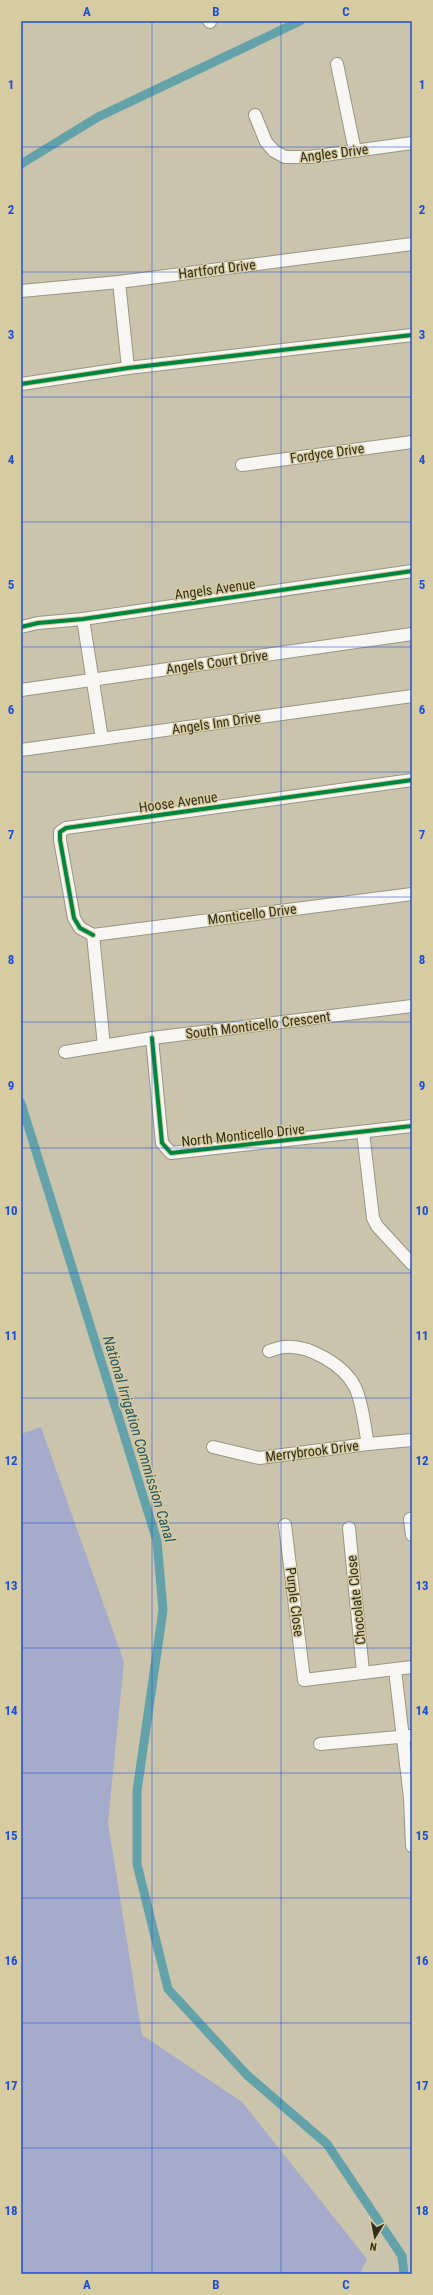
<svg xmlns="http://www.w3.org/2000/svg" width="433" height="2295" font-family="'Roboto Condensed',sans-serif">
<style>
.forest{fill:#a7abcb}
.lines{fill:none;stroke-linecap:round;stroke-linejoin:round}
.canal{stroke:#64a2aa;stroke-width:9}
.minor-casing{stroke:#999583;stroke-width:14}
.minor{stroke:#f7f6f3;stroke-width:12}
.cycleway-casing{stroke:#d6cba1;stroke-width:6}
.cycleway{stroke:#00873e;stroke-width:4}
.grid{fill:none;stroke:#1d4ed8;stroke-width:1;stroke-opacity:0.55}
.labels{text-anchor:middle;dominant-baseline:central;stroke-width:3;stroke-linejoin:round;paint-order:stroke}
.street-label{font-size:14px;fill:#322e1d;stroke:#d6cba1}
.water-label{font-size:15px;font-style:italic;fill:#245663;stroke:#d6cba1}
.neatline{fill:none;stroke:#1d4ed8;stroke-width:1.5}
.grid-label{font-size:13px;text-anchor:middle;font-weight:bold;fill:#1d4ed8}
</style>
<rect width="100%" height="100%" fill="#cac4ad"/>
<!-- forest -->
<path class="forest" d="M41 1427 124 1662 108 1823 142 2035 242 2102 367 2259 360 2274H21V1434Z"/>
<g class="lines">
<!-- canal -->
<g class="canal">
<path d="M21 164 98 117 300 21"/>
<path d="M21 1103 157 1541 163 1610 137 1791V1864L168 1989 247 2075 327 2144 402 2256 404 2274"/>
</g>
<defs>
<g id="minor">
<path d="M209 21 210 22"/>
<path d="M337 64 355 151"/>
<path d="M255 115 266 142 274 151 285 157H310L412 143"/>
<path d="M119 282 128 368"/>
<path d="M21 291 119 282 412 244"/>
<path d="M21 384 128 368 412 335"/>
<path d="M242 465 412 442"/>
<path d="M83 619 102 739"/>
<path d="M21 627 38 623 83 619 412 571"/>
<path d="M21 690 412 634"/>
<path d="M21 750 412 696"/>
<path d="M93 935 80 928 74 918 60 840V832L66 828 412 780"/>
<path d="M93 935 412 894"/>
<path d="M93 935 104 1046"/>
<path d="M152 1038 162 1143 171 1153 412 1126"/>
<path d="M65 1052 152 1038 412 1006"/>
<path d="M363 1132 373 1218 377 1226 412 1264"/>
<path d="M269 1351C274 1350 279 1347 284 1347 308 1344 344 1365 355 1387 363 1404 364 1425 368 1444"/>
<path d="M213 1447 259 1458 368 1444 412 1440"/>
<path d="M410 1519 412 1535"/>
<path d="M285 1525 304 1680 412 1667"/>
<path d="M349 1528 363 1672"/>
<path d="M395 1670 410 1798 412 1846"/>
<path d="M320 1744 410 1736"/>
</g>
</defs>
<!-- minor casing -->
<use href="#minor" class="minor-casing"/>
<!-- minor -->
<use href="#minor" class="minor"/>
<defs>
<g id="cycleway">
<path d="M21 384 128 368 412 335"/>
<path d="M21 627 38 623 83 619 412 571"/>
<path d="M93 935 80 928 74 918 60 840V832L66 828 412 780"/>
<path d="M152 1038 162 1143 171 1153 412 1126"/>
</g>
</defs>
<!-- cycleway casing -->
<use href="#cycleway" class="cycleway-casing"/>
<!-- cycleway -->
<use href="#cycleway" class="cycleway"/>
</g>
<!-- grid -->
<path class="grid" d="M152 21V2274M281 21V2274M21 147H412M21 272H412M21 397H412M21 522H412M21 647H412M21 772H412M21 897H412M21 1022H412M21 1148H412M21 1273H412M21 1398H412M21 1523H412M21 1648H412M21 1773H412M21 1898H412M21 2023H412M21 2148H412"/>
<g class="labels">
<!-- street labels -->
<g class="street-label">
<text transform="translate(334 153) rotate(-7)">Angles Drive</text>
<text transform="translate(217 269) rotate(-7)">Hartford Drive</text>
<text transform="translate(327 453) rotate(-8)">Fordyce Drive</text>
<text transform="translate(215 589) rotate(-8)">Angels Avenue</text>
<text transform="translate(217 662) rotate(-8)">Angels Court Drive</text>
<text transform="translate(216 723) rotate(-8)">Angels Inn Drive</text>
<text transform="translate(178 802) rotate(-8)">Hoose Avenue</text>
<text transform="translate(252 914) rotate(-7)">Monticello Drive</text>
<text transform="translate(258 1025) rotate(-7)">South Monticello Crescent</text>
<text transform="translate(243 1135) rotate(-6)">North Monticello Drive</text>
<text transform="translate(312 1451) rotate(-7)">Merrybrook Drive</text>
<text transform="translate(356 1600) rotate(-96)">Chocolate Close</text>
<text transform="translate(295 1602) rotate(83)">Purple Close</text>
</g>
<!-- water labels -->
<g class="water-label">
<text transform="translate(139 1439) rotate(73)">National Irrigation Commission Canal</text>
</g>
</g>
<!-- border -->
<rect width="433" height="2295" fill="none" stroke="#d6cba1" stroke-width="44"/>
<!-- north arrow -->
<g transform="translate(375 2237) rotate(190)" stroke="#d6cba1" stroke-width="3" paint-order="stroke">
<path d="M0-3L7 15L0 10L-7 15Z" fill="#322e1d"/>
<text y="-6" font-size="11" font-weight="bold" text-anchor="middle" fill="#322e1d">N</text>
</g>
<rect x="22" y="22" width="389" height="2251" class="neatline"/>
<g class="grid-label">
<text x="87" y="16">A</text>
<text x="216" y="16">B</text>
<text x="346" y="16">C</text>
<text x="11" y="89">1</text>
<text x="422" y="89">1</text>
<text x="11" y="214">2</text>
<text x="422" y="214">2</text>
<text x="11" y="339">3</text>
<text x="422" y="339">3</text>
<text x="11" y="464">4</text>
<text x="422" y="464">4</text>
<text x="11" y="589">5</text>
<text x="422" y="589">5</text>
<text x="11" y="714">6</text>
<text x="422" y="714">6</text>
<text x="11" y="839">7</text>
<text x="422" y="839">7</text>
<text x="11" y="964">8</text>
<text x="422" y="964">8</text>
<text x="11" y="1090">9</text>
<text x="422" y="1090">9</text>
<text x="11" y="1215">10</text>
<text x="422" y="1215">10</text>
<text x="11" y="1340">11</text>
<text x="422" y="1340">11</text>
<text x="11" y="1465">12</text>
<text x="422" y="1465">12</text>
<text x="11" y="1590">13</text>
<text x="422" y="1590">13</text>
<text x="11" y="1715">14</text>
<text x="422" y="1715">14</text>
<text x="11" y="1840">15</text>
<text x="422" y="1840">15</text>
<text x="11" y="1965">16</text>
<text x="422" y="1965">16</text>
<text x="11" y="2090">17</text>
<text x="422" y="2090">17</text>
<text x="11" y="2215">18</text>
<text x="422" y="2215">18</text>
<text x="87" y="2289">A</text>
<text x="216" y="2289">B</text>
<text x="346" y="2289">C</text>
</g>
</svg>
